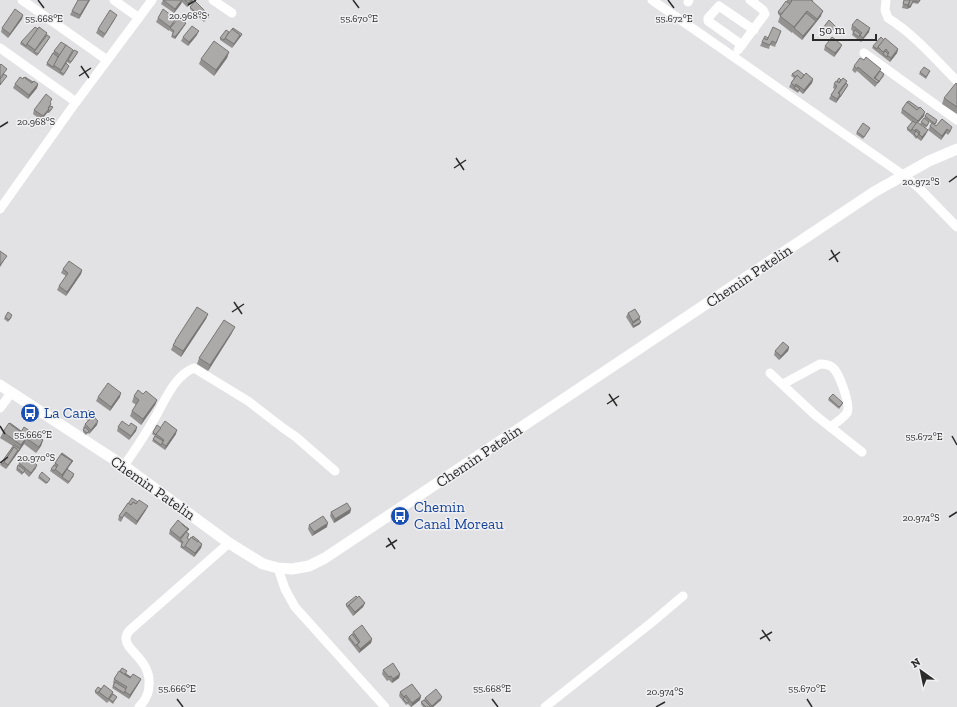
<svg xmlns="http://www.w3.org/2000/svg" width="957" height="707" font-family="'Zilla Slab',serif">
<style>
.lines{fill:none;stroke-linecap:round;stroke-linejoin:round}
.minor{stroke:#fff;stroke-width:9}
.major{stroke:#fff;stroke-width:11}
.wall{fill:#949291}
.shaded-wall{fill:#787776}
.building{fill:#acaaa9;stroke:#787776}
.ticks{fill:none;stroke:#2b2b2c;stroke-width:1.5}
.labels{text-anchor:middle;dominant-baseline:central;stroke-width:3;stroke-linejoin:round;paint-order:stroke}
.street-label{font-size:15px;fill:#2b2b2c;stroke:#f0f0f2}
.transit-label{font-size:15px;fill:#164399;stroke:#f0f0f2;text-anchor:start}
.ticks-label{font-size:10px;text-anchor:middle;fill:#2b2b2c;stroke:#f0f0f2;stroke-width:3;stroke-linejoin:round;paint-order:stroke}
</style>
<rect width="100%" height="100%" fill="#e2e2e4"/>
<g class="lines">
<!-- minor -->
<g class="minor">
<path d="M22 0 107 60"/>
<path d="M114 0 139 18"/>
<path d="M213 0 232 13"/>
<path d="M652 0 903 175 919 188 957 227"/>
<path d="M886 0 885 10 888 18C915 35 935 59 957 81"/>
<path d="M688 2 689 0"/>
<path d="M742 45 708 21V18L719 6 754 30"/>
<path d="M0 48 76 102"/>
<path d="M738 50 765 14 763 10 750 0"/>
<path d="M864 53 957 120"/>
<path d="M0 209 76 102 152 0"/>
<path d="M770 373 815 415 862 452"/>
<path d="M783 384 820 364C824 364 828 364 832 367 839 372 851 405 847 413 843 418 836 423 830 427"/>
<path d="M0 408 11 393"/>
<path d="M124 466C134 451 144 437 153 421 163 405 174 375 194 368L248 401 283 428 296 437 335 471"/>
<path d="M278 568 285 589 295 607 385 707"/>
<path d="M139 707C146 700 149 694 149 685 151 660 126 651 126 639 126 636 128 632 130 630L229 543"/>
<path d="M545 707 651 623 683 596"/>
</g>
<!-- major -->
<path class="major" d="M0 385 124 466 229 543 263 564 278 568 292 569 309 566 325 558 874 192 929 161 957 149"/>
</g>
<!-- wall -->
<g class="wall">
<path d="M90 0 79 19 70 15 72 11Z"/>
<path d="M163 0H193L192 2 187 7 182 2 181 4 174 13 161 4Z"/>
<path d="M787 0H813V2L821 16 802 40 792 32V33L778 22 780 16 778 14V12L787 2Z"/>
<path d="M904 0H920L918 4 913 3 911 7 907 9 902 8Z"/>
<path d="M190 7 209 17 204 22 190 9Z"/>
<path d="M23 15 22 19 8 38 1 32 2 28Z"/>
<path d="M158 18 175 23 185 25 175 39 171 37 173 33 169 30V31L156 22Z"/>
<path d="M115 19 103 38 96 33 98 29Z"/>
<path d="M852 25 869 32 861 42 852 35 853 32 851 29Z"/>
<path d="M836 27 832 32 830 31 829 33 827 31 826 33 822 30 823 28Z"/>
<path d="M38 29 47 33V35L49 39 37 56 20 44 21 42Z"/>
<path d="M781 31 775 47 770 45 769 49 760 46 762 42 768 38Z"/>
<path d="M197 35 188 46 181 41 183 37Z"/>
<path d="M241 36 232 48 220 40V38Z"/>
<path d="M884 40 898 49 897 53 890 62 872 48 873 46Z"/>
<path d="M842 45 840 49 834 57 824 50 825 46Z"/>
<path d="M54 51 77 54 70 64 67 62 66 64 68 68 63 76 46 65Z"/>
<path d="M229 52 227 58 214 76 199 64 201 59Z"/>
<path d="M864 60 881 69 880 71 884 76 875 87 857 71 855 73 852 70 854 66Z"/>
<path d="M930 71 926 79 919 74 920 72Z"/>
<path d="M792 74 804 75 813 79 812 83 803 94 799 91 798 93 789 87 791 83 794 78 791 76Z"/>
<path d="M23 79 38 84 37 88 28 99 13 88 15 84Z"/>
<path d="M841 80 847 81 846 83 847 87 836 103 829 99 831 95 835 89 833 88 834 84Z"/>
<path d="M957 84V114L942 104 944 98Z"/>
<path d="M51 103 50 106 52 109 49 113H47L41 120 33 114 34 110Z"/>
<path d="M902 109 924 116 918 123 926 134 921 141 917 138 916 139 913 135 907 130V128L912 122 901 113Z"/>
<path d="M925 116 937 122 935 125 936 126 942 119 951 131 948 135 946 133 941 140 928 130 930 126 932 124 924 118Z"/>
<path d="M921 122 928 124 926 128 920 124Z"/>
<path d="M870 128 863 139 856 134 857 132Z"/>
<path d="M63 269 82 270 81 274 66 296 57 290 59 286 66 276 61 273Z"/>
<path d="M628 313 640 317 639 319 640 324 633 328 626 317Z"/>
<path d="M208 314 206 319 181 357 171 350 175 341Z"/>
<path d="M5 317H12L8 322 4 319Z"/>
<path d="M232 333 208 371 197 364 199 358Z"/>
<path d="M789 347 788 351 779 360 774 355 775 351Z"/>
<path d="M143 394 157 400 155 405 141 425 130 416 132 411 136 405 132 402 134 396Z"/>
<path d="M98 397H120L110 411 96 401Z"/>
<path d="M829 398 843 403 842 405 839 409 828 400Z"/>
<path d="M86 414 96 418 97 425 89 434 88 433 86 435 83 432 84 429 83 428 85 424 88 421 85 418Z"/>
<path d="M118 427H137L136 431 129 440 117 431Z"/>
<path d="M161 428 176 434 165 450 152 441 155 436 152 434 153 432Z"/>
<path d="M21 431 43 440 41 446 36 453 24 444 6 469 0 465 13 446 0 438 3 432Z"/>
<path d="M73 461 67 469 74 476 68 484 50 471 55 463Z"/>
<path d="M19 463 36 468 29 477 24 472 22 475 16 470Z"/>
<path d="M39 476 50 479 46 484 38 478Z"/>
<path d="M128 503 146 510 136 525 124 516 121 522 118 520 119 516Z"/>
<path d="M351 509 350 513 334 523 330 516 331 512Z"/>
<path d="M182 524 189 529 187 532 189 536 187 538 190 540 199 541 202 544 201 548 194 557 180 547 182 544 169 534 170 530Z"/>
<path d="M309 525 327 527 312 536 308 529Z"/>
<path d="M365 603 363 607 353 616 346 606V604Z"/>
<path d="M353 632 372 639 371 643 359 653 348 639 349 637 352 634Z"/>
<path d="M383 670 400 674 399 678 392 683 389 680 387 681 382 674Z"/>
<path d="M126 673 131 677 141 679 139 683 129 699 112 688 114 684 113 683 114 679Z"/>
<path d="M101 689 113 692V694L117 697 113 704 109 701 107 703 95 693V691Z"/>
<path d="M400 692 421 696 420 700 411 707 408 704 406 705 399 696Z"/>
<path d="M425 698 441 700 433 707H423L421 704V702L424 700Z"/>
</g>
<!-- shaded-wall -->
<g class="shaded-wall">
<path d="M89 0H90L79 19 80 15Z"/>
<path d="M182 0 181 4 174 13 175 9Z"/>
<path d="M192 0H193L192 2 187 7 188 3Z"/>
<path d="M911 5V7L907 9 908 7Z"/>
<path d="M823 11 821 16 814 25 817 19Z"/>
<path d="M23 15 22 19 8 38 10 34Z"/>
<path d="M117 15 115 19 103 38 105 34Z"/>
<path d="M816 21 814 25 802 40 803 36Z"/>
<path d="M186 23 185 25 175 39V37Z"/>
<path d="M870 28 869 32 861 42 863 38Z"/>
<path d="M199 31 197 35 188 46 189 42Z"/>
<path d="M242 34 241 36 232 48 234 44 240 35Z"/>
<path d="M842 45 840 49 834 57 835 53Z"/>
<path d="M898 49 897 53 890 62 891 58Z"/>
<path d="M229 52 227 58 214 76 216 70Z"/>
<path d="M813 79 812 83 803 94 804 90Z"/>
<path d="M38 84 37 88 28 99 29 95Z"/>
<path d="M848 85 847 87 836 103 837 99Z"/>
<path d="M51 104 47 113 41 120 43 116Z"/>
<path d="M925 112 924 116 916 125 918 121Z"/>
<path d="M947 129 946 133 941 140 942 136Z"/>
<path d="M928 130 926 134 921 141 922 137Z"/>
<path d="M7 256 5 259 0 267V265Z"/>
<path d="M82 270 81 274 66 296 67 292Z"/>
<path d="M208 314 206 319 181 357 183 351Z"/>
<path d="M640 317 639 321 632 324 633 322Z"/>
<path d="M641 322 640 324 633 328 634 326Z"/>
<path d="M235 327 232 333 208 371 210 365Z"/>
<path d="M789 347 788 351 779 360 781 356Z"/>
<path d="M121 393 120 397 110 411 111 407Z"/>
<path d="M157 400 155 405 141 425 143 419Z"/>
<path d="M98 421 97 425 89 434 91 430Z"/>
<path d="M137 427 136 431 129 440 131 436Z"/>
<path d="M177 430 176 434 165 450 166 446Z"/>
<path d="M26 438 24 444 17 454 21 445Z"/>
<path d="M43 440 41 446 36 453 39 447Z"/>
<path d="M18 450 17 454 6 469 8 465Z"/>
<path d="M72 461H73L62 477V475Z"/>
<path d="M37 465 36 468 29 477 31 473Z"/>
<path d="M148 506 146 510 136 525 137 521Z"/>
<path d="M351 509 350 513 334 523 335 519Z"/>
<path d="M328 523 327 527 312 536 314 532Z"/>
<path d="M202 544 201 548 194 557 195 553Z"/>
<path d="M365 603 363 607 353 616 355 612Z"/>
<path d="M372 639 371 643 359 653 360 649Z"/>
<path d="M400 674 399 678 392 683 393 679Z"/>
<path d="M141 679 139 683 129 699 130 695Z"/>
<path d="M421 696 420 700 411 707 412 703Z"/>
<path d="M442 697 441 700 433 707H431L432 706Z"/>
</g>
<!-- building -->
<g class="building">
<path d="M78 0H89L80 15 72 11Z"/>
<path d="M163 0H182L175 9Z"/>
<path d="M185 0H192L188 3Z"/>
<path d="M791 0H811L823 11 817 19 807 11 794 27 780 16 792 1Z"/>
<path d="M904 0H910L908 5 903 4Z"/>
<path d="M910 0H920L919 2 913 1 911 5 908 7Z"/>
<path d="M195 1 209 15 204 20 190 7Z"/>
<path d="M786 1 790 4 781 14 778 12Z"/>
<path d="M15 9 23 15 10 34 2 28Z"/>
<path d="M163 9 176 19 170 27 158 18Z"/>
<path d="M110 10 117 15 105 34 98 29Z"/>
<path d="M806 13 816 21 803 36 794 28Z"/>
<path d="M178 19 186 23 175 37 172 35 174 31 170 28Z"/>
<path d="M857 19 870 28 863 38 860 35 862 33 852 25Z"/>
<path d="M829 20 836 27 833 30 831 29 829 31 828 29 826 31 823 28Z"/>
<path d="M192 26 199 31 189 42 183 37Z"/>
<path d="M35 27 38 29 27 44 26 46 21 42Z"/>
<path d="M39 27 47 33 35 50 27 44Z"/>
<path d="M773 27 781 31 776 43 772 41 770 45 762 42 764 38 767 40Z"/>
<path d="M233 28 242 34 240 37V35L232 29Z"/>
<path d="M232 29 240 35 234 44 225 38Z"/>
<path d="M226 30 229 32 224 40 220 38Z"/>
<path d="M855 30 860 34 859 37 853 33Z"/>
<path d="M47 35 50 37 38 54 34 52Z"/>
<path d="M765 36 768 38 767 40 764 38Z"/>
<path d="M832 37 842 45 835 53 825 46Z"/>
<path d="M881 37 884 40 878 47 877 49 873 46Z"/>
<path d="M885 38 898 49 891 58 887 55 889 53 886 49 883 52 878 47Z"/>
<path d="M214 41 229 52 216 70 201 59Z"/>
<path d="M61 42 66 45 60 55 54 51Z"/>
<path d="M66 45 73 50 61 70 53 65Z"/>
<path d="M74 50 78 52 71 62 68 60Z"/>
<path d="M885 51 888 54 887 57 883 54Z"/>
<path d="M53 53 58 57 53 67 47 63Z"/>
<path d="M866 57 881 69 874 78 879 81 877 83 858 67 857 69 854 66 860 58 864 60Z"/>
<path d="M66 63 69 66 64 74 60 72Z"/>
<path d="M1 64 7 69 0 78V65Z"/>
<path d="M924 67 930 71 926 77 920 72Z"/>
<path d="M798 70 804 75 801 79 797 75 796 77 792 74Z"/>
<path d="M880 71 884 74 878 83 879 81 875 78Z"/>
<path d="M806 73 813 79 804 90 796 84 795 86 791 83 797 75 801 79Z"/>
<path d="M4 74 7 76 0 85 1 84 0 83V79Z"/>
<path d="M20 77 23 79 24 77 32 83 34 81 38 84 29 95 15 84Z"/>
<path d="M25 77 33 82 32 83 25 78Z"/>
<path d="M839 78 841 80 839 83 837 81Z"/>
<path d="M843 78 847 81 838 93 840 95 837 99 831 95 837 86 834 84 836 81 839 83Z"/>
<path d="M846 83 848 85 840 97V95L839 93Z"/>
<path d="M956 83 957 84V107L944 98Z"/>
<path d="M796 86 800 89 798 91 794 88Z"/>
<path d="M46 94 52 99 50 102 51 104 48 108 49 109 43 116 34 110Z"/>
<path d="M909 101 919 108 917 110 907 102Z"/>
<path d="M907 102 917 110 920 107 925 112 918 121 902 109Z"/>
<path d="M50 106 53 107 50 111H48L49 109H48Z"/>
<path d="M927 113 937 120 935 124 925 116Z"/>
<path d="M924 118 929 122 927 126 921 122Z"/>
<path d="M942 119 952 127 950 131 947 129 942 136 930 126 932 123 936 126Z"/>
<path d="M913 121 916 124 912 129 911 131 907 128Z"/>
<path d="M917 122 928 130 922 137 919 134 920 132 916 129 915 131 912 129Z"/>
<path d="M863 123 870 128 864 137 857 132Z"/>
<path d="M916 131 919 134 917 137 914 134Z"/>
<path d="M0 251 7 256 0 265Z"/>
<path d="M69 261 82 270 67 292 59 286 68 273 63 269Z"/>
<path d="M197 307 208 314 183 351 173 345 176 341H175Z"/>
<path d="M635 309 640 317 633 322 628 313Z"/>
<path d="M8 312 12 315 9 320 5 317Z"/>
<path d="M639 319 641 322 634 326 632 324Z"/>
<path d="M224 320 235 327 210 365 199 358Z"/>
<path d="M783 342 789 347 781 356 775 351Z"/>
<path d="M108 383 121 393 111 407 98 397Z"/>
<path d="M138 390 143 394 146 391 157 400 143 419 132 411 139 400 134 396Z"/>
<path d="M833 394 843 403 839 407 829 398Z"/>
<path d="M89 410 96 417 95 418 98 421 91 430 85 424 91 418 86 414Z"/>
<path d="M122 421 129 426 131 423 137 427 131 436 118 427Z"/>
<path d="M165 421 177 430 166 446 162 443 164 440 156 434Z"/>
<path d="M9 423 21 432 24 427 43 440 39 447 26 438 21 445 3 432Z"/>
<path d="M10 423 21 431V432L10 424Z"/>
<path d="M157 425 161 428 156 434V435L153 432Z"/>
<path d="M85 427 89 431 87 433 83 430Z"/>
<path d="M155 436 163 441 161 445 153 439Z"/>
<path d="M14 445 20 449 18 452V450L14 447 3 464 1 463Z"/>
<path d="M14 447 18 450 8 465 4 462Z"/>
<path d="M62 453 73 461 71 463 72 461 61 454Z"/>
<path d="M61 454 72 461 62 475 55 469 58 465 55 463Z"/>
<path d="M25 455 37 465 31 473 19 463Z"/>
<path d="M18 465 25 470 23 473 17 468Z"/>
<path d="M54 465 57 467 54 471 51 469Z"/>
<path d="M67 469 74 474 69 482 62 477Z"/>
<path d="M42 472 50 479 47 483 39 476Z"/>
<path d="M132 498 138 502 136 504 133 502 131 505 128 504Z"/>
<path d="M139 500 148 506 137 521 126 512 122 518 119 516 128 503 131 505 133 502 136 504Z"/>
<path d="M347 503 351 509 335 519 331 512Z"/>
<path d="M323 516 328 523 314 532 309 525Z"/>
<path d="M178 520 188 529 180 538 170 530Z"/>
<path d="M182 524 189 529 187 531 188 529Z"/>
<path d="M186 532 189 534 187 538 190 540 184 548 181 545 183 542 180 540Z"/>
<path d="M193 536 199 541H198V542L192 538Z"/>
<path d="M191 537 198 542V541L202 544 195 553 185 546Z"/>
<path d="M356 596 358 598 349 605 348 607 346 604Z"/>
<path d="M359 596 365 603 355 612 349 605Z"/>
<path d="M362 625 372 639 360 649 357 644 360 642 353 632Z"/>
<path d="M352 634 359 643 357 644 356 646 349 637Z"/>
<path d="M393 663 400 674 393 679 391 676 389 677 383 670Z"/>
<path d="M122 668 127 671 125 674 131 677 130 678 120 671Z"/>
<path d="M119 671 130 678 133 674 141 679 130 695 124 691 127 687 114 679Z"/>
<path d="M115 682 126 689 124 693 113 686Z"/>
<path d="M412 684 421 696 412 703 406 695 404 697 400 692Z"/>
<path d="M104 685 113 692 108 699 99 692Z"/>
<path d="M98 687 101 689 98 693 95 691Z"/>
<path d="M436 689 442 697 432 706 425 698Z"/>
<path d="M113 694 117 697 113 702 109 699Z"/>
<path d="M405 697 409 702 407 703 403 699Z"/>
<path d="M424 700 431 707H426L421 702Z"/>
</g>
<!-- ticks -->
<path class="ticks" d="M38 0 44 8M353 0 359 8M668 0 674 8M188 5 196 0M81 66 89 78M79 76 91 68M0 127 8 122M456 158 464 170M454 168 466 160M949 182 957 176M831 250 838 262M829 260 840 252M234 302 242 314M232 312 244 304M609 394 617 406M607 404 619 396M0 426 5 434M952 436 957 445M0 463 8 457M949 517 957 512M388 538 395 549M386 547 397 540M762 630 770 641M760 639 772 632M177 699 183 707M492 699 498 707M807 699 812 707M656 707 665 702"/>
<!-- icons -->
<defs>
<symbol id="bus-disc" viewBox="-11 -11 22 22"><circle r="9.5" fill="#1a4fb4" stroke="#f0f0f2"/><path d="M-5-6H5V4H4V6H2V4H-2V6H-4V4H-5ZM-3.5-4V0h7V-4ZM-3.5 1.2v1.5H-2V1.2ZM2 1.2v1.5H3.5V1.2Z" fill="#fff"/></symbol>
</defs>
<g fill-rule="evenodd">
<use href="#bus-disc" x="19" y="402" width="22" height="22"/>
<use href="#bus-disc" x="389" y="505" width="22" height="22"/>
</g>
<g class="labels">
<!-- street labels -->
<g class="street-label">
<text transform="translate(749 276) rotate(-34)">Chemin Patelin</text>
<text transform="translate(479 456) rotate(-34)">Chemin Patelin</text>
<text transform="translate(153 488) rotate(35)">Chemin Patelin</text>
</g>
<!-- transit labels -->
<g class="transit-label">
<text x="44" y="413">La Cane</text>
<text x="414" y="507">Chemin<tspan x="414" dy="17">Canal Moreau</tspan></text>
</g>
</g>
<g class="ticks-label">
<text x="188" y="19">20.968°S</text>
<text x="44" y="22">55.668°E</text>
<text x="359" y="22">55.670°E</text>
<text x="674" y="22">55.672°E</text>
<text x="36" y="125">20.968°S</text>
<text x="921" y="185">20.972°S</text>
<text x="33" y="438">55.666°E</text>
<text x="924" y="440">55.672°E</text>
<text x="36" y="461">20.970°S</text>
<text x="921" y="521">20.974°S</text>
<text x="177" y="692">55.666°E</text>
<text x="492" y="692">55.668°E</text>
<text x="807" y="692">55.670°E</text>
<text x="665" y="695">20.974°S</text>
</g>
<!-- north arrow -->
<g transform="translate(921 671) rotate(327)" stroke="#f0f0f2" stroke-width="3" paint-order="stroke">
<path d="M0-3L7 15L0 10L-7 15Z" fill="#2b2b2c"/>
<text y="-6" font-size="11" font-weight="bold" text-anchor="middle" fill="#2b2b2c">N</text>
</g>
<!-- scale -->
<path d="M813 34v6h63v-6" fill="none" stroke="#2b2b2c" stroke-width="2"/>
<text x="819" y="34" font-size="12" fill="#2b2b2c" stroke="#f0f0f2" stroke-width="3" paint-order="stroke">50 m</text>
</svg>
